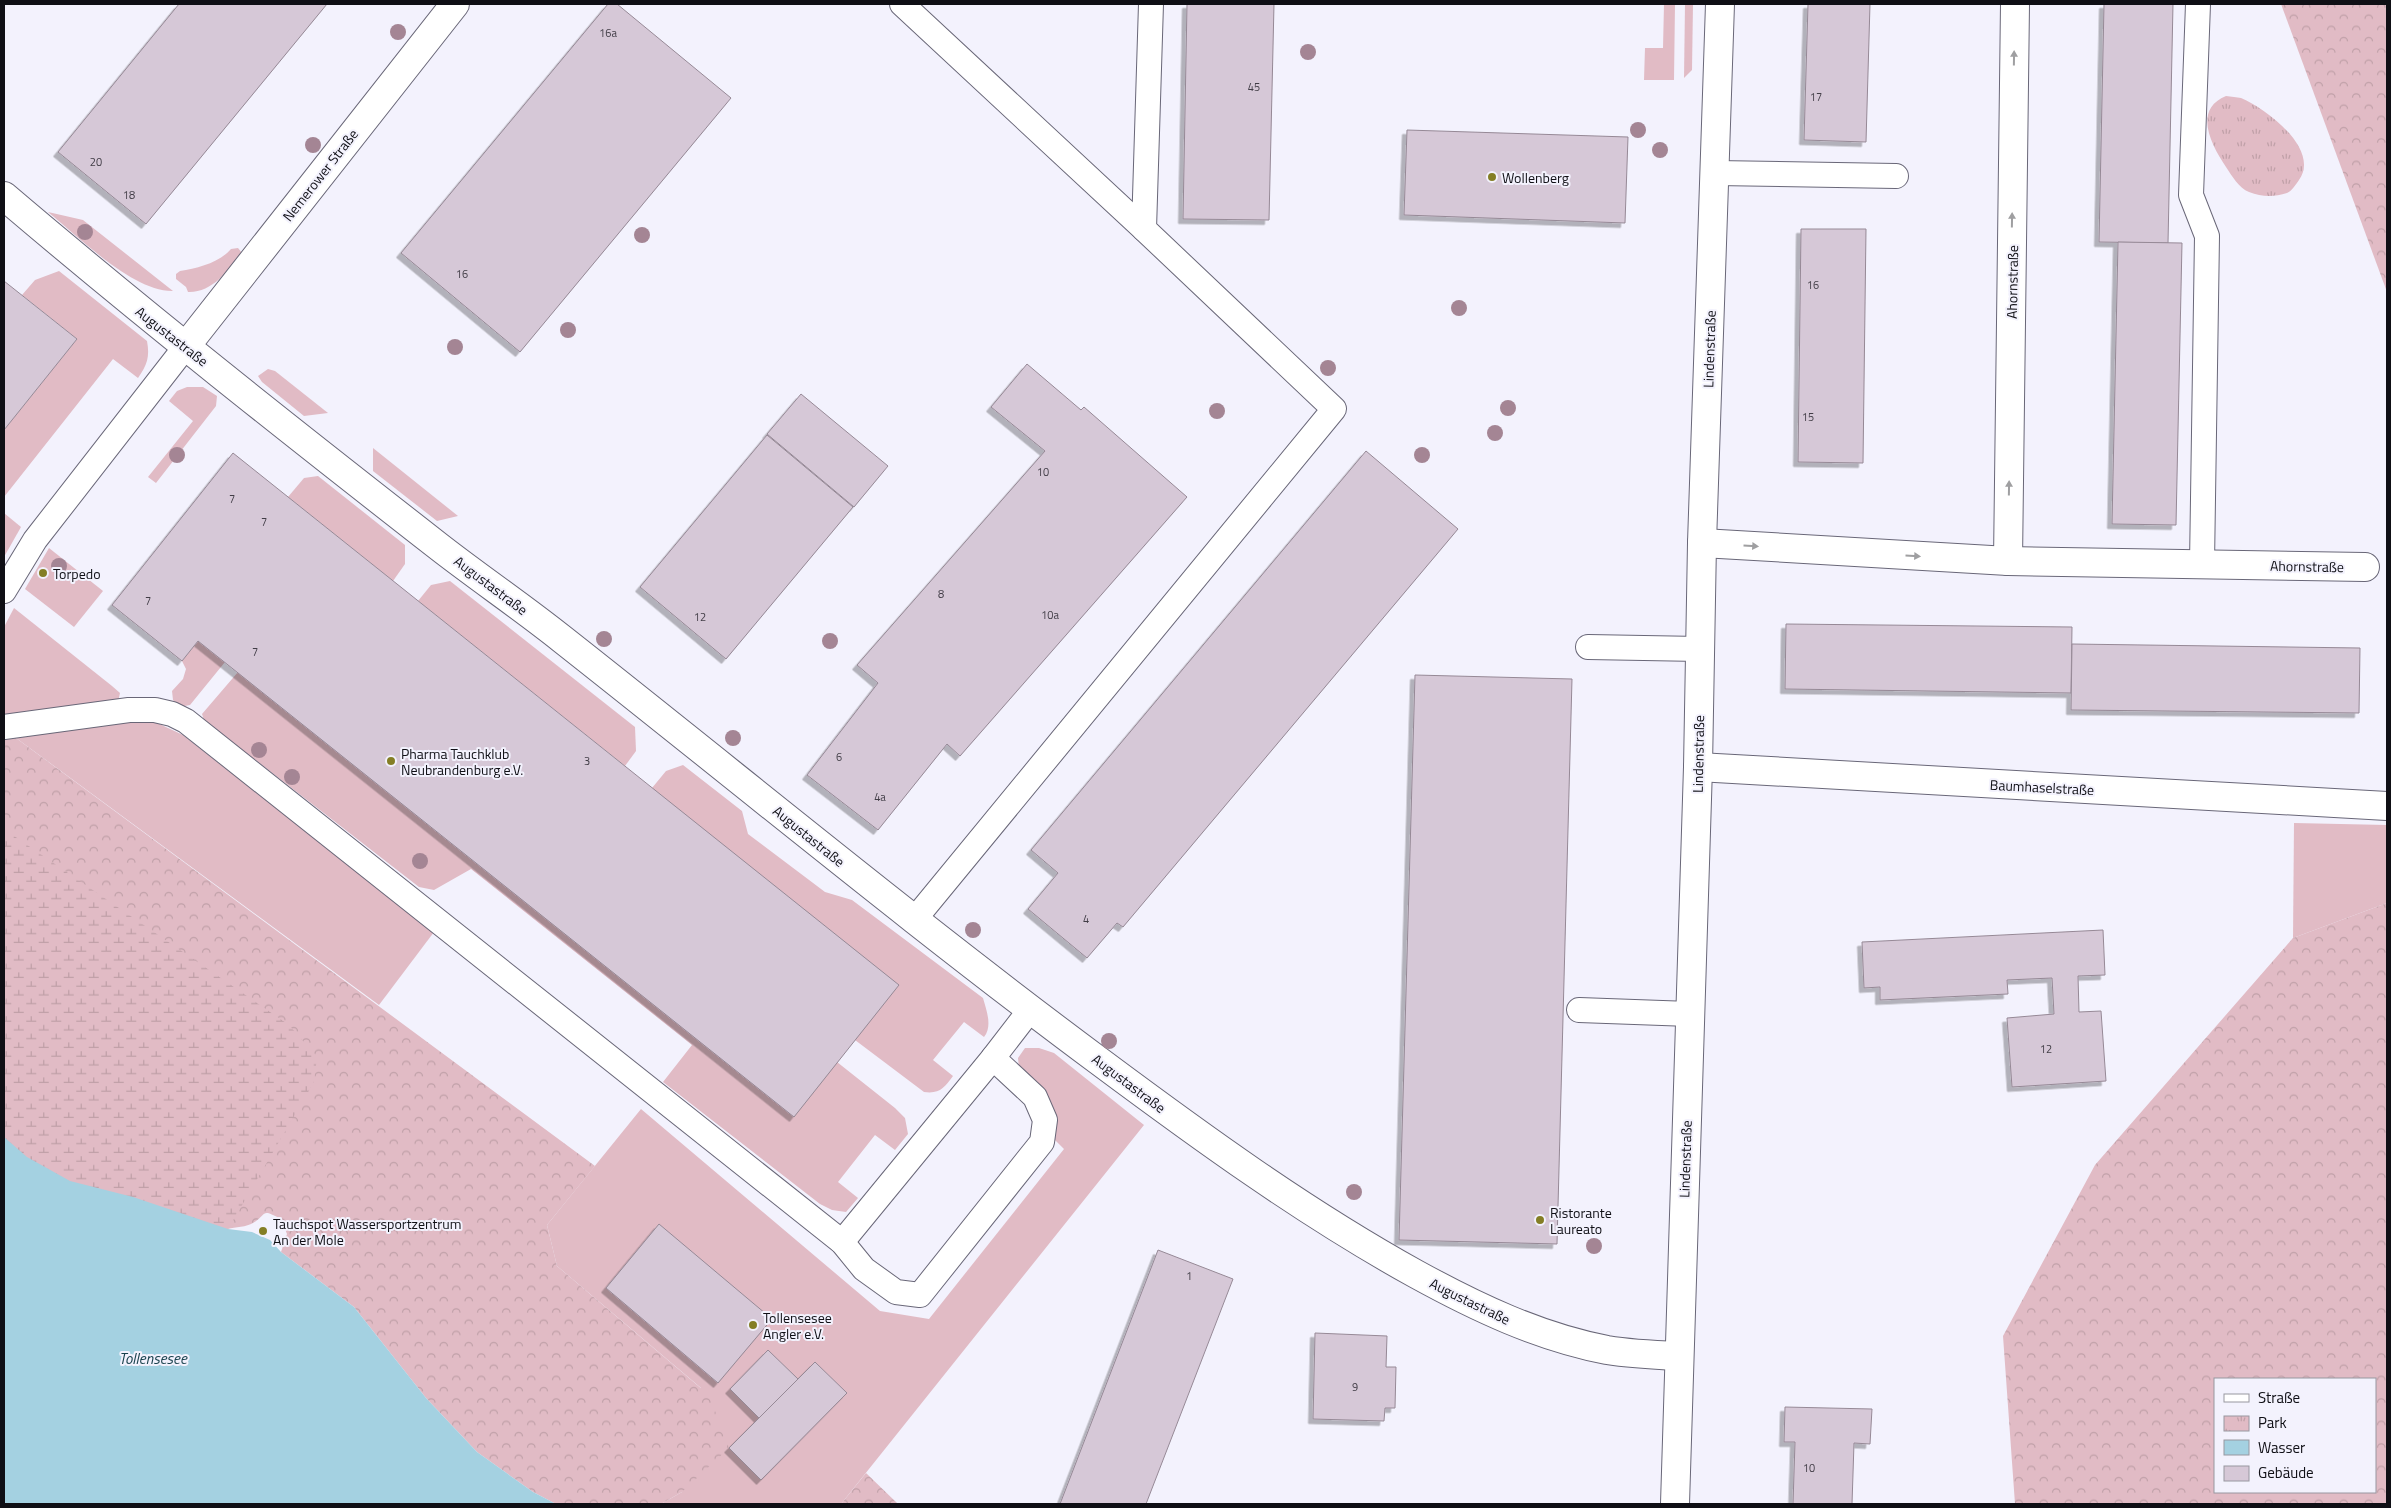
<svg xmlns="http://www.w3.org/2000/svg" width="2391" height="1508" font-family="'Titillium Web',sans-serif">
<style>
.green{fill:#e1bbc5}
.forest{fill:url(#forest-crowns);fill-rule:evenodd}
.wetland{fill:url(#wetland-marsh)}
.park{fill:url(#park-tufts)}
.water{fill:#a4d1e1}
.building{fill:#d6c8d7;stroke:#968996;filter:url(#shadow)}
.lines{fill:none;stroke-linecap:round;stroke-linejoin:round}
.lane-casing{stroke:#696778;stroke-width:26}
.street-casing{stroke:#696778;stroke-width:30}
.lane{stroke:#fff;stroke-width:24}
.street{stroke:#fff;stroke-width:28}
.tree{fill:#a48594}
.oneway{fill:#9f9fa1}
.poi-dot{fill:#847e25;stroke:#f3f2fd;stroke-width:2}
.labels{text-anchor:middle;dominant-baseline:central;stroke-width:4;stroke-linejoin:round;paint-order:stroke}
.number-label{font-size:11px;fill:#413d46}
.street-label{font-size:14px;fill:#0f0f15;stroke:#f3f2fd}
.poi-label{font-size:14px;fill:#0f0f15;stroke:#f3f2fd;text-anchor:start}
.water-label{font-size:15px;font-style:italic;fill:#17404c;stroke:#f3f2fd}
</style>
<defs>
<pattern id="forest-crowns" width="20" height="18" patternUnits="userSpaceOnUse" patternTransform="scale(1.25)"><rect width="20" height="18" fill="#e1bbc5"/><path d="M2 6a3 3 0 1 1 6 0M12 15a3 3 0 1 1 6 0" fill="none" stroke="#c0a0a8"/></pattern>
<pattern id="wetland-marsh" width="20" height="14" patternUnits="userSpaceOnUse" patternTransform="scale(1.25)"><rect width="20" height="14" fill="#e1bbc5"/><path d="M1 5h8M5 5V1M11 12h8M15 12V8" fill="none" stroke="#c0a0a8"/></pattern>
<pattern id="park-tufts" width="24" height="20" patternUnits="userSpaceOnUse" patternTransform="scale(1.25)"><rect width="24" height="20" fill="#e1bbc5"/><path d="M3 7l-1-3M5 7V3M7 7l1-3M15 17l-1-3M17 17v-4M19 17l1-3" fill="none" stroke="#c0a0a8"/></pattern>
<filter id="shadow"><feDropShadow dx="-4.5" dy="4.5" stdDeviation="0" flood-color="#0004"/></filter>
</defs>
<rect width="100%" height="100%" fill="#f3f2fd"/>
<!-- green -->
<g class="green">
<path d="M1664 4H1675L1674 80H1644L1645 48H1663Z"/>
<path d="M1685 4H1693L1692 70 1684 78Z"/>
<path d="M48 212 83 220 173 291C133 292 79 237 48 212Z"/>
<path d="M238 248 242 253C229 270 212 293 188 292L186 287 176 279V274L180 271C198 268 219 263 231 249Z"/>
<path d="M59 271 147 341C150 357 147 365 138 378L113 359 4 497V430L77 339 22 295 35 280Z"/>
<path d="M268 369 275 371 328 413 304 416 262 382 258 376Z"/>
<path d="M187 387H203L217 396 216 406 156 483 148 477 193 421 169 401 177 391Z"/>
<path d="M373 448 458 516 437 521 373 471Z"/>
<path d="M318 476 405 545V564L393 581 288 497 304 478Z"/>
<path d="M4 513 21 527 4 557Z"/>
<path d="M49 548 103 591 74 627 25 589Z"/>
<path d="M450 581 635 727 636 751 625 766 418 601 431 585Z"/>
<path d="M14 608 112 686 120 693 118 702 4 719V627Z"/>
<path d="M198 641 225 662 190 705 179 707 173 700 172 691 183 679 186 669 182 661Z"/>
<path d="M238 672 837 1062 895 1108 905 1118 908 1134 895 1150 875 1135 838 1182 858 1198 846 1212 832 1210 820 1204 663 1082 692 1045 471 869 434 890 419 887 204 720 202 714Z"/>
<path d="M132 721H153L183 735 434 932 379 1005 16 738Z"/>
<path d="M683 765 742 811 748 834 825 892 852 900 983 998C986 1009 993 1026 984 1037L964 1022 933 1060 953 1076C944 1088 940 1094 924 1092L855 1040 652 788 666 771Z"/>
<path d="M2294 823 2387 825V903L2293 938Z"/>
<path d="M1025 1048H1039L1054 1053 1144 1125 841 1504H661L682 1492 701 1388 557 1266 547 1225 641 1109 880 1311 929 1319 1064 1149 1053 1138C1059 1101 1045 1090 1019 1068L1018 1058Z"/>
</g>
<!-- forest -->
<g class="forest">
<path d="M2281 4H2387V292Z"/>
<path d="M16 738 595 1166 547 1225 557 1266 709 1395 729 1448 682 1492 661 1504H556L533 1492 477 1452 426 1398 354 1307 281 1252 287 1234 281 1219C260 1208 268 1214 253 1223 247 1227 235 1227 228 1229L4 1137V740Z"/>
<path d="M2387 903V1504H2015L2003 1336 2095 1165 2293 938ZM2215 1379H2375V1492H2215Z"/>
<path d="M866 1473 898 1504H841Z"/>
</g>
<!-- wetland -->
<path class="wetland" d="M4 829 289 1025 317 1057 314 1082 228 1229 217 1260 4 1191Z"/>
<!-- park -->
<path class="park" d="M2226 96C2231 97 2237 97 2241 98 2265 108 2321 149 2299 180 2296 184 2292 191 2287 193 2274 197 2262 197 2249 192 2239 188 2232 176 2226 167 2212 146 2192 110 2226 96Z"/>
<!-- water -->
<path class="water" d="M4 1137 27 1157 70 1181 133 1197 228 1229 252 1232 270 1240 281 1252 354 1307 426 1398 477 1452 533 1492 556 1504H4Z"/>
<!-- building -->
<g class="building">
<path d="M179 4H327L146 224 58 152Z"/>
<path d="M608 4H617L731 98 520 352 401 253Z"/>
<path d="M1187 4H1274L1269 220 1183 219Z"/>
<path d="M1808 4H1870L1866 142 1804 140Z"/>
<path d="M2104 4H2173L2168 243 2099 242Z"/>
<path d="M1407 130 1628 137 1625 223 1404 215Z"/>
<path d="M1801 229H1866L1863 463 1798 462Z"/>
<path d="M2118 242 2182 243 2176 525 2112 524Z"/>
<path d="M4 281 77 339 4 430Z"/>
<path d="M1027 364 1081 410 1084 407 1187 497 960 756 947 744 878 830 807 775 878 683 857 665 1045 451 991 407Z"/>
<path d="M801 394 888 466 854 507 767 434Z"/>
<path d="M767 435 853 507 726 659 640 587Z"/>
<path d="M1366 451 1458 529 1123 927 1117 923 1087 958 1028 909 1058 873 1031 850Z"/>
<path d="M233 453 899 985 794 1117 198 641 182 661 112 605Z"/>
<path d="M1786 624 2072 627 2071 693 1785 689Z"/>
<path d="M2072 644 2360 648 2359 713 2071 710Z"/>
<path d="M1415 675 1572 679 1557 1244 1399 1240Z"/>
<path d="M2103 930 2105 975 2078 976 2079 1012 2101 1011 2106 1081 2012 1087 2007 1018 2054 1014 2052 978 2007 980 2008 994 1880 1000V987L1864 988 1862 942Z"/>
<path d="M659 1224 772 1319 718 1383 606 1288Z"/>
<path d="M1158 1250 1233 1279 1146 1504H1060Z"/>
<path d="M1315 1333 1387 1336 1386 1367H1396L1395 1408H1385L1384 1421 1313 1419Z"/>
<path d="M768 1350 798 1379 759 1418 730 1389Z"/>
<path d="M815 1362 847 1393 761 1480 729 1448Z"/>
<path d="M1785 1407 1872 1409 1870 1444 1854 1443 1852 1504H1793L1795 1442H1784Z"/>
</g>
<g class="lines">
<defs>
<g id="lane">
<path d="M902 4 1144 229"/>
<path d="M2198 4 2191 195 2207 236 2202 564"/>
<path d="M1716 173 1896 176"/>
<path d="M4 591 35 540 186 346"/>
<path d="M1588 647 1700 649"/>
<path d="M4 727 129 710H155L172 714 186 721 842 1242 864 1269 896 1292 920 1295 1042 1142 1045 1120 1035 1097 993 1058 1030 1010"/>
<path d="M914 920 1334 409 1144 229 1151 4"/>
<path d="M1579 1010 1690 1014"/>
<path d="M842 1242 993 1058"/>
</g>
<g id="street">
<path d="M4 196C145 316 292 432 438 546 479 578 522 607 562 639 741 780 916 925 1099 1061 1201 1137 1304 1212 1416 1274 1476 1307 1539 1337 1607 1350 1631 1354 1655 1355 1679 1356"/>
<path d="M186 346 455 4"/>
<path d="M1702 543 2008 561 2365 567"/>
<path d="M2008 561 2015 4"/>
<path d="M1698 767 2387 806"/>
<path d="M1675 1504 1698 767 1702 543 1720 4"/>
</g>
</defs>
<!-- lane casing -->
<use href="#lane" class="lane-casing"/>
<!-- street casing -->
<use href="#street" class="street-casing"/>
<!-- lane -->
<use href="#lane" class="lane"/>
<!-- street -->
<use href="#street" class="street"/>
</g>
<!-- trees -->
<g class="tree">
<circle cx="398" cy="32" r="8"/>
<circle cx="1308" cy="52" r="8"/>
<circle cx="1638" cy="130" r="8"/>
<circle cx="313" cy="145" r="8"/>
<circle cx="1660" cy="150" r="8"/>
<circle cx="85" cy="232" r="8"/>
<circle cx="642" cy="235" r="8"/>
<circle cx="1459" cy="308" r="8"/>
<circle cx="568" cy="330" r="8"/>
<circle cx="455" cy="347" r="8"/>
<circle cx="1328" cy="368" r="8"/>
<circle cx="1508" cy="408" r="8"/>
<circle cx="1217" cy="411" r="8"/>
<circle cx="1495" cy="433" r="8"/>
<circle cx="177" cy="455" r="8"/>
<circle cx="1422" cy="455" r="8"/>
<circle cx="59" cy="566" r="8"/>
<circle cx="604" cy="639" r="8"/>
<circle cx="830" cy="641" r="8"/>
<circle cx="733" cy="738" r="8"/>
<circle cx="259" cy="750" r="8"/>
<circle cx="292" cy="777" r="8"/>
<circle cx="420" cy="861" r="8"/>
<circle cx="973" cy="930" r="8"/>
<circle cx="1109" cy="1041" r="8"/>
<circle cx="1354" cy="1192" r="8"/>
<circle cx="1594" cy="1246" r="8"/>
</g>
<!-- one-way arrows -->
<defs><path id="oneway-solid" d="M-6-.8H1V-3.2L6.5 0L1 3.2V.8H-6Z" transform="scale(1.25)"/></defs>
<g class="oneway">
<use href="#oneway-solid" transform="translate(2014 58) rotate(-89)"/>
<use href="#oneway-solid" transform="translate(2012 220) rotate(-89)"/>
<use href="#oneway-solid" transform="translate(2009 488) rotate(-89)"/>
<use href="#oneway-solid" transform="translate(1751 546) rotate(4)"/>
<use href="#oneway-solid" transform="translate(1913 556) rotate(3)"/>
</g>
<!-- markers -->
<g class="poi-dot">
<circle cx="1492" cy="177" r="5"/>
<circle cx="43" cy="573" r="5"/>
<circle cx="391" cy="761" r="5"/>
<circle cx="1540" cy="1220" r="5"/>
<circle cx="263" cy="1231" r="5"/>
<circle cx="753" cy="1325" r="5"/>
</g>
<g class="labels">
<!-- number labels -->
<g class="number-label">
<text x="608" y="33">16a</text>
<text x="1254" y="87">45</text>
<text x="1816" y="97">17</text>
<text x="96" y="162">20</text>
<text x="129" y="195">18</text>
<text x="462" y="274">16</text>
<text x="1813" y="285">16</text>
<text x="1808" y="417">15</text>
<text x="1043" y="472">10</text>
<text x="232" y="499">7</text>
<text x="264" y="522">7</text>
<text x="941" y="594">8</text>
<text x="148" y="601">7</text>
<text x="1050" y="615">10a</text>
<text x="700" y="617">12</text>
<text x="255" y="652">7</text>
<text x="839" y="757">6</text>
<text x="587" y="761">3</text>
<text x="880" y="797">4a</text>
<text x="1086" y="919">4</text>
<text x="2046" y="1049">12</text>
<text x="1189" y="1276">1</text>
<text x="1355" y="1387">9</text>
<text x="1809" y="1468">10</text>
</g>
<!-- street labels -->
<g class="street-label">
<text transform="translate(320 175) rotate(-52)">Nemerower Straße</text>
<text transform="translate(2012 282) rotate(-89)">Ahornstraße</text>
<text transform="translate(172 336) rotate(38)">Augustastraße</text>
<text transform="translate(1709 349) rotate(-88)">Lindenstraße</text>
<text transform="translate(2307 566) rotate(1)">Ahornstraße</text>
<text transform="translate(491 585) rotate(37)">Augustastraße</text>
<text transform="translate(1698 754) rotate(-89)">Lindenstraße</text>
<text transform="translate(2042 787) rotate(3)">Baumhaselstraße</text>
<text transform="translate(809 836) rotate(39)">Augustastraße</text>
<text transform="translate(1129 1083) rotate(37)">Augustastraße</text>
<text transform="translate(1685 1159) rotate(-88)">Lindenstraße</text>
<text transform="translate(1470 1301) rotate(26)">Augustastraße</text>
</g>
<!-- poi labels -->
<g class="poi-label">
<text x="1502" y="177">Wollenberg</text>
<text x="53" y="573">Torpedo</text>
<text x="401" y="753">Pharma Tauchklub<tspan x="401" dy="16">Neubrandenburg e.V.</tspan></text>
<text x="1550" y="1212">Ristorante<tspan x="1550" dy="16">Laureato</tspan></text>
<text x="273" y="1223">Tauchspot Wassersportzentrum<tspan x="273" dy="16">An der Mole</tspan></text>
<text x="763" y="1317">Tollensesee<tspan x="763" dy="16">Angler e.V.</tspan></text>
</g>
<!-- water labels -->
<g class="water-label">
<text x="153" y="1358">Tollensesee</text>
</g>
</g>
<!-- border -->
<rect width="2391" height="1508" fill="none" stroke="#0f0f15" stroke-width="10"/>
<!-- legend -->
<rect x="2214" y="1378" width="162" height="115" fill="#f3f2fd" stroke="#9897a0"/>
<rect x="2224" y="1394" width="25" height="8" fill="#ffffff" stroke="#9897a0"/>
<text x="2258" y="1403" font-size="15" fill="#0f0f15">Straße</text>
<rect x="2224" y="1416" width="25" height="15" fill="url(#park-tufts)" stroke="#9897a0"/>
<text x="2258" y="1428" font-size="15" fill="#0f0f15">Park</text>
<rect x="2224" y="1440" width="25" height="15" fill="#a4d1e1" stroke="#9897a0"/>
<text x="2258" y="1453" font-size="15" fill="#0f0f15">Wasser</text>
<rect x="2224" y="1466" width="25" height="15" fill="#d6c8d7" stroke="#9897a0"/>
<text x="2258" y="1478" font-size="15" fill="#0f0f15">Gebäude</text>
</svg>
